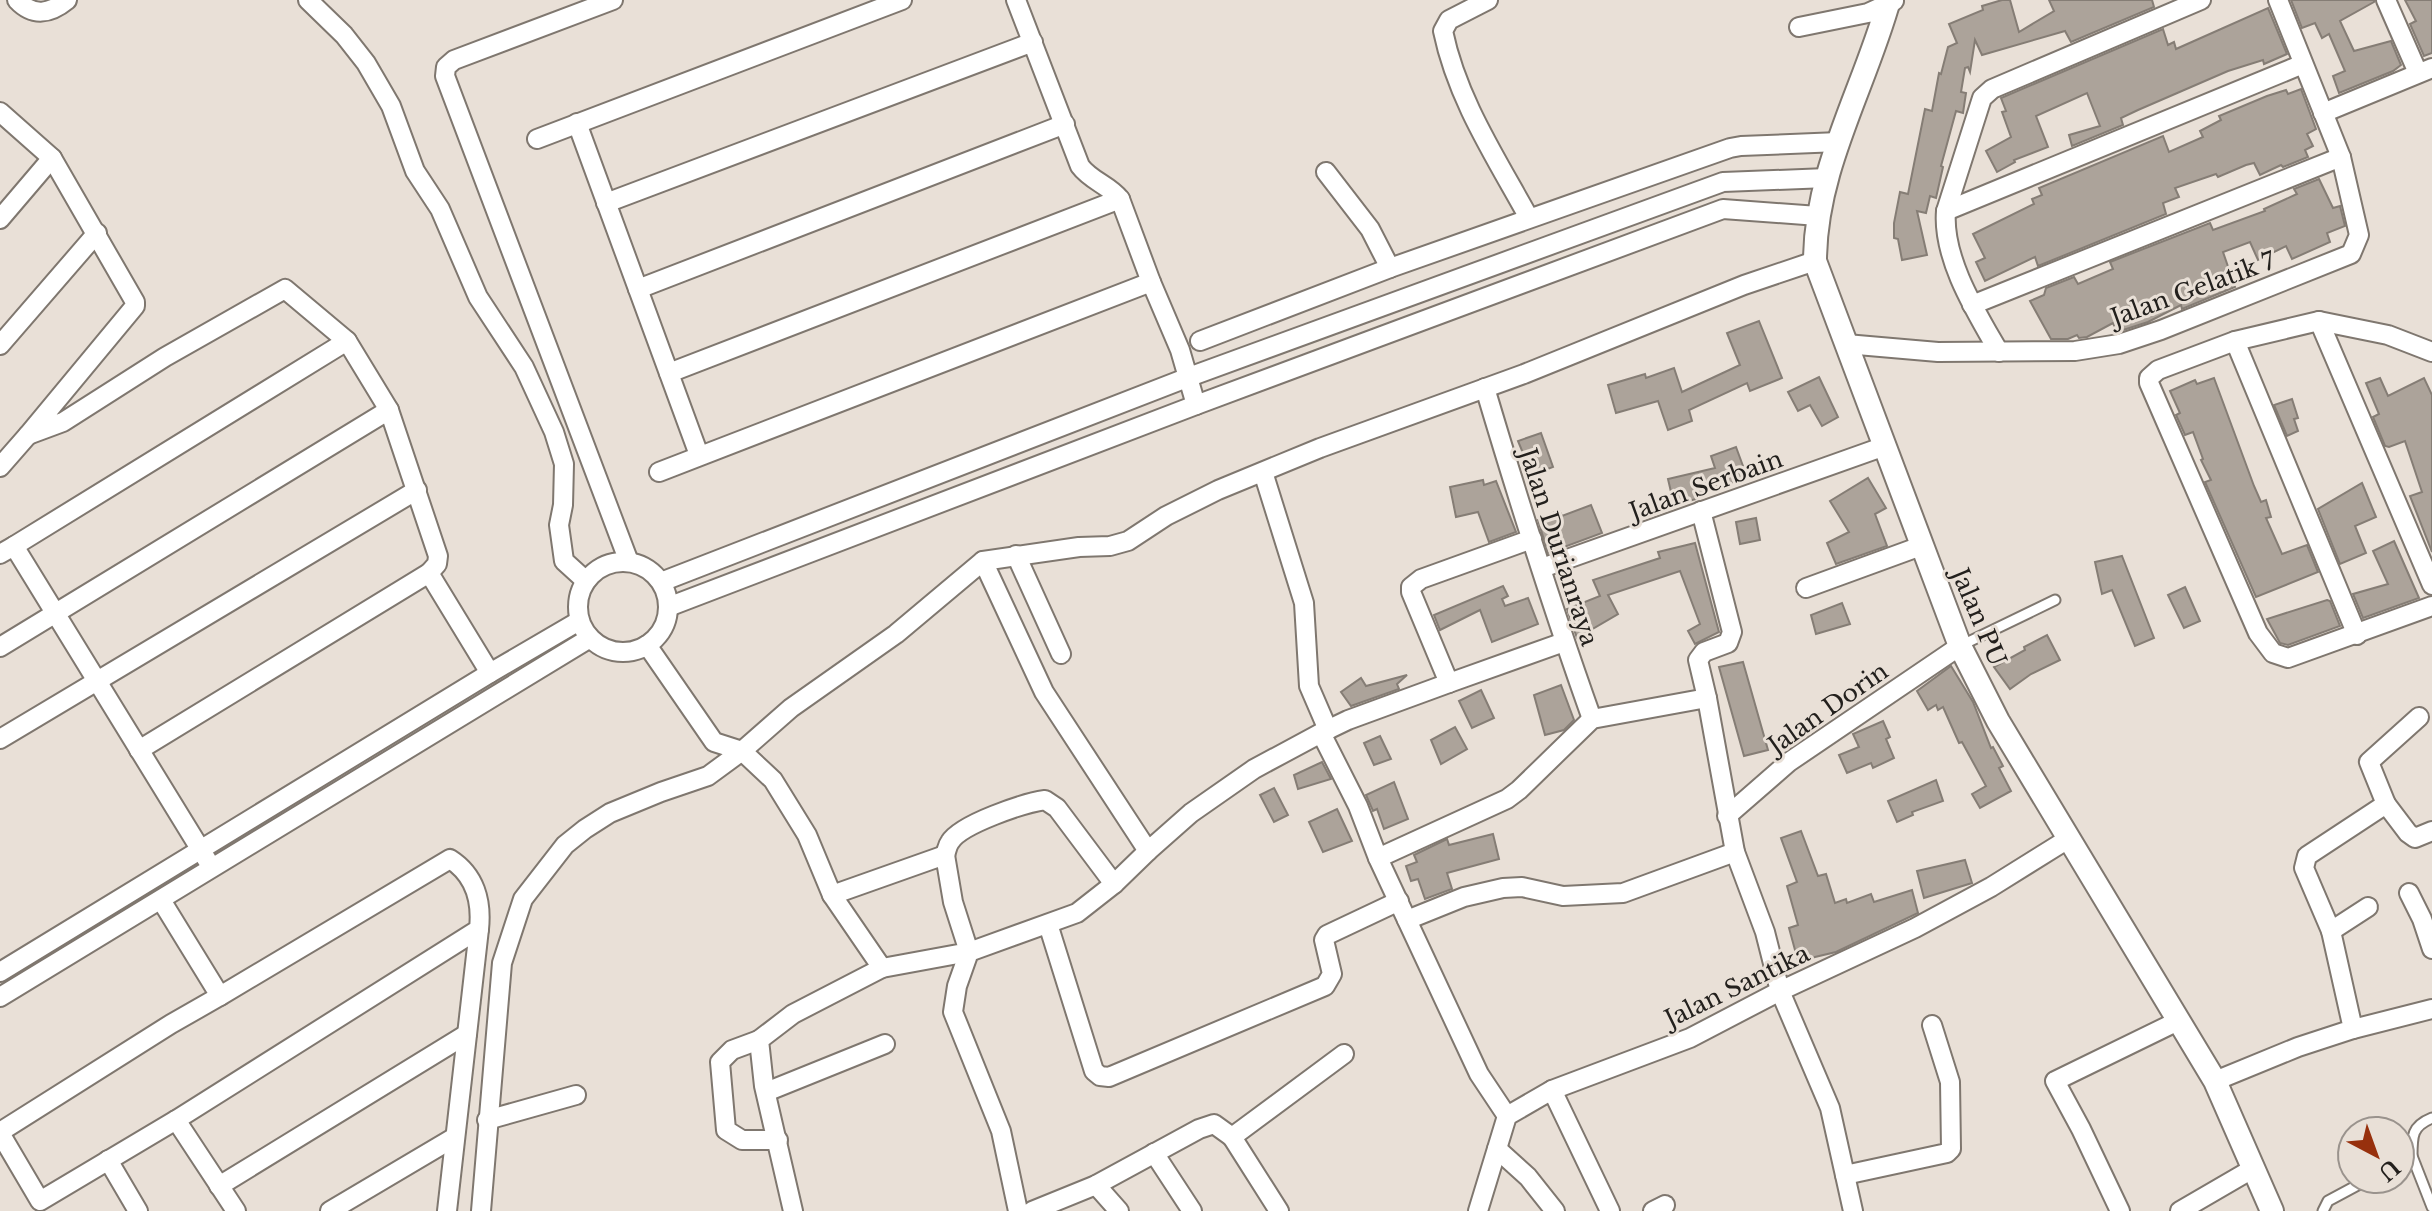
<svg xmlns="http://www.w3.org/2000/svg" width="2432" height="1211" font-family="'Libre Baskerville',serif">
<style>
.building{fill:#aca39a;stroke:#857d75;stroke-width:2}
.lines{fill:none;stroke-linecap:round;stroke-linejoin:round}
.service-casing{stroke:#7f776f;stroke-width:13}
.minor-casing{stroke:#7f776f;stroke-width:22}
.tertiary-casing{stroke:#7f776f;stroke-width:26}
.service{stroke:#fff;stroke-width:9}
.minor{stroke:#fff;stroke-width:18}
.tertiary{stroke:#fff;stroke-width:22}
.labels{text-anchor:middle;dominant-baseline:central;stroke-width:6;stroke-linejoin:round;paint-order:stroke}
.street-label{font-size:24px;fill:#23201d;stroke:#e9e0d7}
</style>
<rect width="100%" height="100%" fill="#e9e0d7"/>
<!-- building -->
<g class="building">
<path d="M2002 0H2010L2019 32 2054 11 2049 0H2152L2154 7 2071 42 2065 31 1982 55 1975 40 1970 72 1968 67 1965 68 1961 92 1966 93 1963 113 1956 111 1941 166 1943 167 1936 198 1930 196 1926 213 1917 211 1927 255 1902 260 1898 239 1894 238V223L1900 192 1908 194 1925 109 1932 111 1939 73 1941 74 1948 47 1957 43 1949 24 1983 10 1982 6Z"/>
<path d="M2291 0H2374V2L2340 21 2354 51 2391 41 2401 65 2393 71 2339 93 2333 76 2345 71 2329 34 2322 38 2315 23 2302 28Z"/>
<path d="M2405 0H2432V53L2424 56 2410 24 2416 21Z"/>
<path d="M2268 8 2287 54 2264 64 2263 60 2228 71 2138 110 2121 118 2123 125 2072 146 2069 135 2100 126 2087 93 2036 116 2048 147 2014 160 2015 162 1997 172 1986 151 2011 137 2002 112 2006 111 2001 98 2163 29 2168 45 2174 42 2176 49Z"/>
<path d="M2301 89 2316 129 2307 134 2313 146 2305 150 2308 157 2283 167 2281 165 2260 175 2254 163 2246 165 2218 177 2216 174 2175 188 2179 197 2163 203 2166 214 2038 266 2035 257 1985 281 1976 262 1985 258 1973 234 2034 204 2032 199 2042 195 2039 188 2163 136 2169 152 2203 137 2200 131 2221 120 2219 116 2267 96 2286 90 2288 94Z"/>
<path d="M2319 179 2333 208 2340 206 2345 226 2327 233 2330 242 2292 259 2286 246 2258 260 2250 242 2223 252 2235 287 2182 309 2181 305 2148 322 2117 332 2113 323 2087 337 2079 338 2077 335 2068 339H2051L2030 301 2044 295 2046 288 2074 277 2078 284 2113 269 2110 262 2210 223 2213 230 2265 211 2264 209 2297 194 2294 189Z"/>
<path d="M1759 321 1782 378 1750 391 1747 383 1689 410 1692 421 1668 430 1658 401 1616 413 1608 385 1645 374 1646 378 1674 368 1682 392 1740 365 1727 333Z"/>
<path d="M1819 377 1838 417 1822 426 1810 405 1798 411 1788 392Z"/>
<path d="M2214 378 2254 486 2261 502 2266 500 2271 517 2266 518 2282 554 2307 545 2318 572 2256 597 2205 482 2211 480 2201 460 2203 459 2193 432 2185 435 2176 415 2180 413 2170 391 2195 380 2197 384Z"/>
<path d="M2380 378 2388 396 2424 378 2432 395V552L2410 496 2422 492 2405 441 2389 447 2385 446 2373 417 2379 414 2366 383Z"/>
<path d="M2292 399 2298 418 2294 419 2298 431 2287 436 2274 405Z"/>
<path d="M1541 433 1553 467 1532 475 1518 441Z"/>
<path d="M1736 447 1747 477 1696 496V499L1674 505 1668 479 1715 468 1711 456Z"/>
<path d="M1868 478 1886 508 1875 514 1887 546 1836 564 1827 543 1849 532 1830 501Z"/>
<path d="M1483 480 1484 485 1496 481 1516 532 1489 542 1478 512 1456 517 1450 487Z"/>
<path d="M2362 483 2376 517 2355 526 2366 553 2340 564 2318 509Z"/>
<path d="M1591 505 1602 533 1548 553 1538 520 1559 510 1562 516Z"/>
<path d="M1756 518 1760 540 1740 544 1736 522Z"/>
<path d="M2394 541 2419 598 2363 618 2353 594 2388 584 2373 551Z"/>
<path d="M1695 543 1719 632 1695 644 1688 631 1700 624 1680 571 1608 595 1618 614 1577 638 1567 609 1600 596 1593 580 1660 558 1658 552Z"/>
<path d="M2122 556 2154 638 2135 646 2112 590 2102 594 2095 562Z"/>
<path d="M1503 586 1508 596 1502 599 1505 606 1528 598 1538 624 1492 642 1480 610 1440 630 1434 615Z"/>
<path d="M2185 587 2200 621 2184 628 2168 595Z"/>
<path d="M2327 600 2330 601 2340 626 2288 645 2280 643 2267 619Z"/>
<path d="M1842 603 1850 624 1816 634 1811 615Z"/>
<path d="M2047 635 2060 660 2031 674 2010 689 1994 667 2025 650 2024 647Z"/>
<path d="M1743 662 1768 750 1744 756 1719 667Z"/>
<path d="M1951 666 1973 702 1991 748 1993 747 2003 766 1999 768 2011 791 1980 808 1972 794 1986 786 1962 742 1959 743 1943 707 1938 710 1936 705 1928 710 1917 691Z"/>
<path d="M1407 675 1397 684 1399 689 1351 706 1341 692 1361 678 1366 686Z"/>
<path d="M1561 685 1574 720 1564 730 1545 735 1534 695Z"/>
<path d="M1481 690 1494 718 1472 728 1459 701Z"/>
<path d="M1883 721 1890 737 1886 739 1894 758 1873 768 1871 763 1847 773 1839 755 1859 747 1853 734Z"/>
<path d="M1455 727 1467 749 1441 764 1431 740Z"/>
<path d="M1380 736 1391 759 1374 765 1364 743Z"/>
<path d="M1322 762 1331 779 1298 789 1294 775Z"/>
<path d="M1936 780 1943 801 1912 812 1913 815 1897 822 1888 801Z"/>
<path d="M1394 782 1408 819 1384 829 1377 809 1373 811 1366 795Z"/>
<path d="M1274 788 1288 815 1274 822 1260 795Z"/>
<path d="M1337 809 1352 841 1323 852 1309 822Z"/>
<path d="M1801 831 1818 876 1826 874 1835 903 1846 899 1847 903 1871 894 1874 902 1912 890 1918 913 1836 952 1798 961 1789 928 1798 925 1787 886 1797 882 1781 838Z"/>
<path d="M1493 834 1499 859 1447 873 1452 889 1425 899 1418 879 1411 881 1406 866 1417 862 1414 855 1447 839 1449 845Z"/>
<path d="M1965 860 1972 883 1924 898 1917 871Z"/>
</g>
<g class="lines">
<defs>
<g id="service">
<path d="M1960 646 2055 600"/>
<path d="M2412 1156 2432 1207"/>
<path d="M2400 1162 2412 1156C2412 1136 2412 1126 2432 1118"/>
<path d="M2323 1211 2328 1201 2369 1179"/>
</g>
<g id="minor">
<path d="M17 0C33 17 50 14 67 0"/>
<path d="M308 0 344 35 366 63 391 106 415 171 440 209 478 297 524 367 554 432 564 464 563 505 559 525 564 561 586 581"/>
<path d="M613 0 454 60 446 67 445 76 629 562"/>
<path d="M1016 0 1080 166C1091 181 1109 185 1120 199L1151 282 1180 350 1196 405"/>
<path d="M1488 0 1449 20 1443 31C1457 99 1496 158 1529 218"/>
<path d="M2386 0 2418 73"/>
<path d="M1799 27 1868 13 1894 1"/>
<path d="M0 112 52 158 135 302V306L28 435 63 422 165 357 285 289 347 341 389 410 438 556 437 564 429 573 490 673"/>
<path d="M2323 113 2432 68"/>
<path d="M577 123 699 455"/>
<path d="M537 139 902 0"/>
<path d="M1326 172 1370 229 1390 268"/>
<path d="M606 203 1033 42"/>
<path d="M1946 211 2303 64"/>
<path d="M0 219 52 158"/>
<path d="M638 289 1065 124"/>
<path d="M1972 305 2341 157"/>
<path d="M2319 321 2432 585"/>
<path d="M1200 341 1390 268 1730 148 1741 146 1839 142"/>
<path d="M2235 341 2357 635"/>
<path d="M1846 344 1938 352 2075 351 2119 344 2161 330 2351 254 2359 235 2341 157 2278 0"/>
<path d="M0 345 97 233"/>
<path d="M1999 352C1976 312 1942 258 1946 211L1982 98 1992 89 2201 0"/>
<path d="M2432 352 2388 335 2319 321 2235 341 2158 370 2149 378V383L2258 633 2273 653 2288 658 2432 606"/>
<path d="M669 373 1120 199"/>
<path d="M1485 388C1518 499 1553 610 1592 719"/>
<path d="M0 467 28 435"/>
<path d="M659 472 1151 282"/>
<path d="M1263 472 1304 603 1309 686 1328 730"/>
<path d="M1701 511 1732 632 1728 643 1704 652 1698 660 1707 698 1735 852 1765 932 1780 991 1830 1108 1853 1211"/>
<path d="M1532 539 1421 579 1411 587V592L1449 683 1564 642"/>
<path d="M14 546 347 341"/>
<path d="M0 554 14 546 207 860"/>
<path d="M1016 555 1061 654"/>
<path d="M983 561 1044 692 1148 851 1191 813 1254 769 1321 733 1358 806 1378 858 1479 1074 1507 1116"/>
<circle cx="623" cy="607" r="45"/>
<path d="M1542 568 1885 446"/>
<path d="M661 582 1189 377 1723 182 1827 178"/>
<path d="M1806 588 1921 546"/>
<path d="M668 607 1196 405 1723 209 1818 216"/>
<path d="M647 645 714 742 742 751 773 780 807 835 832 895 882 968"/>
<path d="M0 647 389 410"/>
<path d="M1321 733 1348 720 1449 683"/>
<path d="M0 739 417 490"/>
<path d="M139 750 429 573"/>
<path d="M2386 804 2369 762 2419 717"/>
<path d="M1727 816 1789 762 1960 646"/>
<path d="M945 855C947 850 947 846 950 842 961 824 1024 803 1045 800L1057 808 1114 884"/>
<path d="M1378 858 1507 799 1519 790 1592 719 1707 698"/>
<path d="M2409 893 2422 919 2432 949"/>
<path d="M1407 920 1464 897 1503 888 1522 887 1563 896 1623 893 1735 852"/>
<path d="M1048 924 1094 1071 1100 1076 1109 1077 1325 986 1332 974 1324 940 1327 935 1399 901"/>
<path d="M2331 931 2368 907"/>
<path d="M0 972 490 673 579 621"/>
<path d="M0 997 590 638"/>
<path d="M2353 1029 2432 1009"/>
<path d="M759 1040 732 1050 720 1062 726 1130 742 1140H778"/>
<path d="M2215 1081 2298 1047 2353 1029 2331 931 2304 868 2307 856 2386 804 2408 833 2415 838 2432 831"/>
<path d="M1552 1090 1610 1211"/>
<path d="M766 1092 885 1044"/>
<path d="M176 1120 236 1211"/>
<path d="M487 1120 576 1095"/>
<path d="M0 1132 171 1024 220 996 161 900"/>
<path d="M0 1133 40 1201 176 1120 479 929C482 901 475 875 450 859L220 996"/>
<path d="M1232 1137 1279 1211"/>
<path d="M1497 1149 1528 1177 1555 1211"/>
<path d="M1154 1153 1192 1211"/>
<path d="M108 1160 138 1211"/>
<path d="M1845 1175 1947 1153 1951 1149 1950 1082 1932 1025"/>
<path d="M1096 1185 1119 1211"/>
<path d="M219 1186 467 1034"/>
<path d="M330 1211 455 1137"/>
<path d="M447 1211 479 929"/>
<path d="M481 1211 502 963 523 899 565 845 585 829 610 813 661 792 708 776 742 751 791 708 896 634 983 561 1079 547 1110 546 1128 541 1166 516 1218 490 1320 448 1524 374 1744 285 1815 261"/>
<path d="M793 1211 764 1086 759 1040 793 1014 882 968 969 952 953 902 945 855 832 895"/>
<path d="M1018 1211 1001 1131 953 1012 957 986 969 952 1077 913 1114 884 1148 851"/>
<path d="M1032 1211 1096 1185 1199 1129 1214 1124 1232 1137 1344 1054"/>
<path d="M1478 1211 1507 1116 1552 1090 1690 1038 1780 991 1915 928 1991 887 2068 839"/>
<path d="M1653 1211 1665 1205"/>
<path d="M2120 1211 2081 1129 2055 1081 2178 1021"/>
<path d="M2180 1211 2254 1168"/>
</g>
<path id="tertiary" d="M1889 0C1865 87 1815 169 1815 261L1960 646 1998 721 2215 1081 2272 1211"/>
</defs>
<!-- service casing -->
<use href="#service" class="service-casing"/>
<!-- minor casing -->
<use href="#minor" class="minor-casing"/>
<!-- tertiary casing -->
<use href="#tertiary" class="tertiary-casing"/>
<!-- service -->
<use href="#service" class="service"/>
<!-- minor -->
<use href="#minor" class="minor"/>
<!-- tertiary -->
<use href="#tertiary" class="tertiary"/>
</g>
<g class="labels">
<!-- street labels -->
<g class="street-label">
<text transform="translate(2193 289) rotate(-20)">Jalan Gelatik 7</text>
<text transform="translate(1706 485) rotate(-20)">Jalan Serbain</text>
<text transform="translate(1559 547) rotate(72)">Jalan Durianraya</text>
<text transform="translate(1979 617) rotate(67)">Jalan PU</text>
<text transform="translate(1828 708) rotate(-35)">Jalan Dorin</text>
<text transform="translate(1737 986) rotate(-26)">Jalan Santika</text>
</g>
</g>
<!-- north arrow -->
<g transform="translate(2376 1155) rotate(139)"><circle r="38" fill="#e9e0d7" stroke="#9a938d" stroke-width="2"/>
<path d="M0-6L14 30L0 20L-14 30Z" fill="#97300d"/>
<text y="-12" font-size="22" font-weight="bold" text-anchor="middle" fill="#23201d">U</text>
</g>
</svg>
